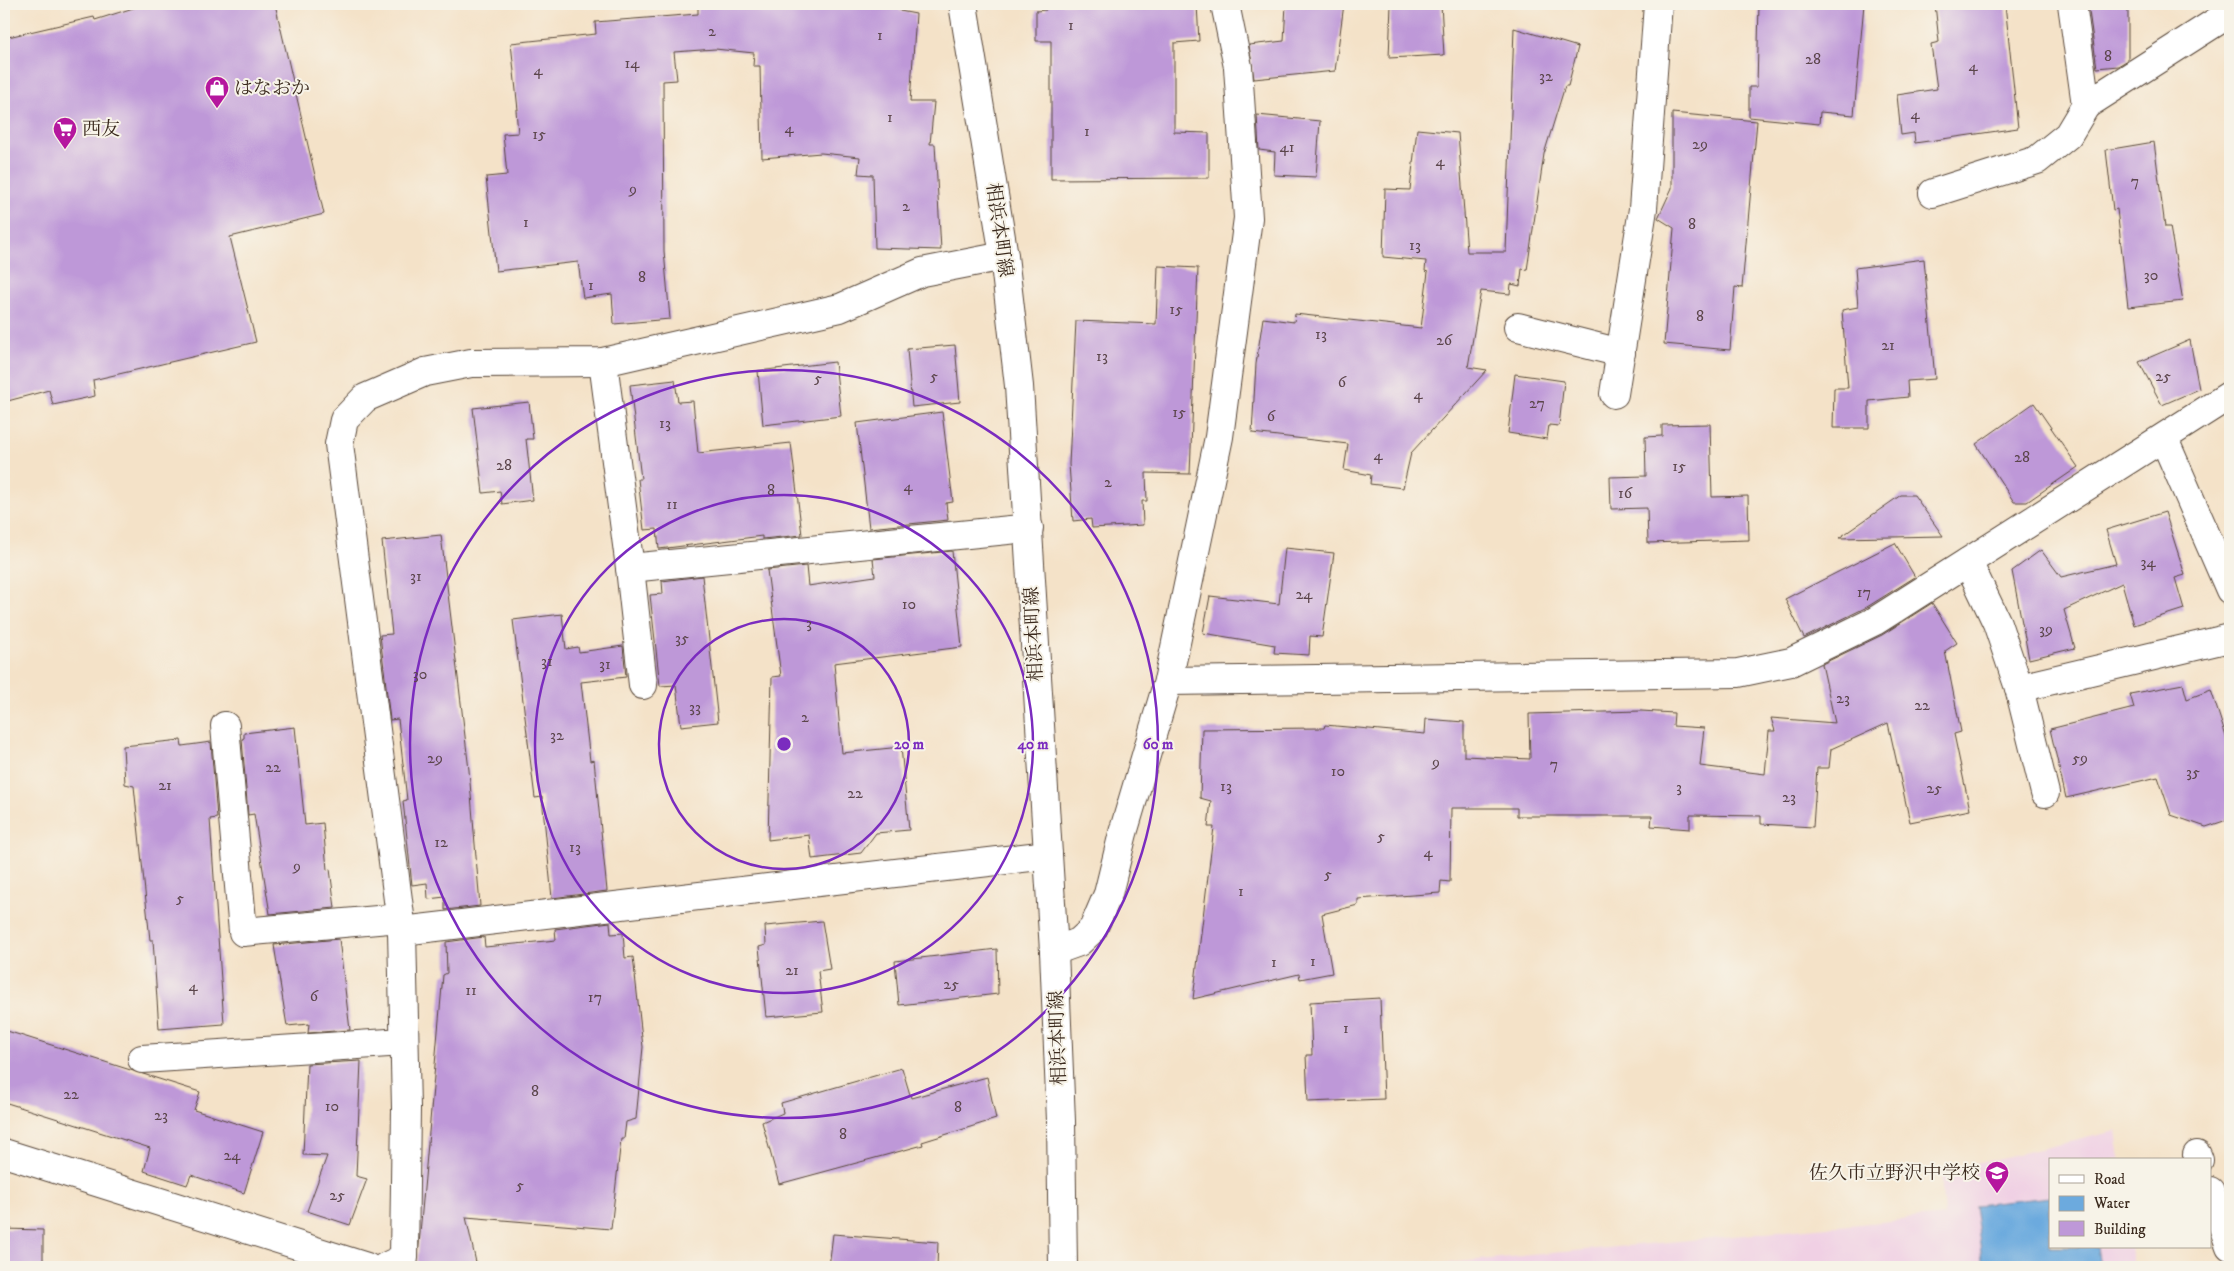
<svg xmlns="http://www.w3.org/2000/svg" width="2234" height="1271" font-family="'IM FELL DW Pica','Noto Serif JP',serif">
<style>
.built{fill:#f0d0e4}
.water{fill:#6caade;stroke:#546a7e}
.building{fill:#be98d8}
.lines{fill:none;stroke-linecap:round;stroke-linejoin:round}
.minor-casing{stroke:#574638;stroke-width:30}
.major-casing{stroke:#574638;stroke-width:30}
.minor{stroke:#fff;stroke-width:28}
.major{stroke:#fff;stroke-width:28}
.ring{fill:none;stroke:#7b2cbf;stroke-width:2.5}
.labels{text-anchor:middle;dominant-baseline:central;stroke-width:4;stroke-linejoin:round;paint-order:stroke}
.number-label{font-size:16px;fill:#5c464c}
.poi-label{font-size:19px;fill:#3b2a1e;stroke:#f7f3e8;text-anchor:start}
.street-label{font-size:19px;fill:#3b2a1e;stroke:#f7f3e8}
.centre{fill:#7b2cbf;stroke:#f7f3e8;stroke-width:2.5}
.ring-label{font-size:15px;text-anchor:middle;font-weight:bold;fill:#7b2cbf;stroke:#f7f3e8;stroke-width:4;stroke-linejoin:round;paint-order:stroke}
</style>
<rect width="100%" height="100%" fill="#f7f3e8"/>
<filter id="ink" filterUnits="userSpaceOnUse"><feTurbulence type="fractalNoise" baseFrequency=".02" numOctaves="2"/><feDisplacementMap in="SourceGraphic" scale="10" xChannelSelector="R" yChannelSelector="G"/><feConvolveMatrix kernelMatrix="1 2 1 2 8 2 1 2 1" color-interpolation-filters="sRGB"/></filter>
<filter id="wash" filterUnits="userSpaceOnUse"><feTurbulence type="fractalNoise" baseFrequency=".0096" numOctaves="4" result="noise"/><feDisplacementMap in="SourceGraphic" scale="20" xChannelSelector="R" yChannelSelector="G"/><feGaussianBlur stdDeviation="1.12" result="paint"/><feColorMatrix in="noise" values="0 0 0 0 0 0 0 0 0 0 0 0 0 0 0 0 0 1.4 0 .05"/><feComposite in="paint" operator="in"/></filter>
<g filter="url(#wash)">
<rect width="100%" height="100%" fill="#f4e2c8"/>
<!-- built -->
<path class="built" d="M2116 1131 2120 1160H2050V1247H2131L2134 1267H1405L1944 1216 1941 1172Z"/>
<!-- water -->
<path class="water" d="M2050 1197V1247H2097L2100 1267H1983L1975 1205Z"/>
<g id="blocks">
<!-- building -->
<g class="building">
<path d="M146 4H275L324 214 230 237 256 342 93 380 95 396 53 405 49 390 4 402V38L94 17 95 20Z"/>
<path d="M698 4H901L900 11 916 14 910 102H934L930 144H935L941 250 875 248 873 175 858 174 860 157 821 153 762 158 760 66H753L754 53 715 49 674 52 677 80 663 81 664 251 670 319 614 324 612 294 583 298 578 262 496 271 486 177 507 175 503 134 518 133 516 110H518L511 43 596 34 595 22 698 14Z"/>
<path d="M1046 4H1197L1199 41 1174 43V132L1209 133V178L1051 179V41H1036V11L1046 10Z"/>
<path d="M1286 4H1344L1335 71 1254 79 1249 45 1284 41Z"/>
<path d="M1391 4H1441L1444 55 1389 58Z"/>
<path d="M1759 4H1864L1854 115 1820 112 1819 124 1749 117V87H1757Z"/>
<path d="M1935 4H2005L2018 128 1915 143 1914 133 1901 135 1897 95 1937 89 1931 44 1939 42Z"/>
<path d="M2088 4H2128V60L2118 66 2097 68Z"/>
<path d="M1514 28 1578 47 1568 86H1565L1544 154 1527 270 1522 269 1520 286 1511 284 1510 294 1481 291 1468 367 1487 370 1411 453 1403 488 1370 484 1371 475 1344 470 1348 444 1252 433 1256 364 1263 318 1294 322 1295 314 1421 328 1428 272 1425 271 1426 261 1383 257 1385 189 1410 190 1417 129 1458 133 1467 252H1506Z"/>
<path d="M1672 113 1757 121 1742 288 1735 287 1730 350 1664 344 1674 228 1658 218 1672 188Z"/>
<path d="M1257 115 1320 121 1316 177 1274 175 1275 152 1259 150Z"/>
<path d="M2154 142 2165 227H2170L2183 301 2128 307 2117 209 2113 210 2106 150Z"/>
<path d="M1924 259 1935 379 1907 381 1908 397 1869 401V428H1833L1834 388H1848L1842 310 1858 307 1855 268Z"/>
<path d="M1158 266 1198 268 1190 474 1146 473 1147 501H1142L1143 525 1092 528 1091 519 1073 521 1069 464 1076 321 1156 324Z"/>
<path d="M2190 340 2199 389 2162 405 2139 362Z"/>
<path d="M955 345 960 402 912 407 907 349Z"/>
<path d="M835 362 841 416 763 425 758 371Z"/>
<path d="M1515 374 1564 381 1559 426 1549 425 1547 439 1508 433Z"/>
<path d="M675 380 678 402 693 401 698 453 791 443 802 535 762 539V536L659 549 657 529 644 530 638 479H641L630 385Z"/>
<path d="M529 402 533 439H526L533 500 502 504 500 491 483 493 473 408Z"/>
<path d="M2034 403 2078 467 2027 502H2014L1976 444Z"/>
<path d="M942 412 953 502 946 503 948 520 869 528 857 423Z"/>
<path d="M1710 424 1712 497 1748 496 1749 540 1648 543 1647 508 1611 509 1610 477 1646 476 1645 437 1662 436V425Z"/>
<path d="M1901 495H1914L1943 536 1839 538Z"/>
<path d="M2165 512 2185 575 2175 578 2184 609 2134 625 2122 583 2064 610 2075 648 2029 659 2012 571 2041 550 2061 577 2116 564 2106 530Z"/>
<path d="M441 535 469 770 480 906 445 910V897L428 899 427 883 412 885 403 801 407 800 398 719 390 720 380 635 392 634 382 541Z"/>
<path d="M1895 543 1915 577 1867 607 1804 638 1785 599Z"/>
<path d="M1285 548 1334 553 1322 637 1310 636 1309 655 1274 653 1275 645 1203 633 1210 596 1279 604Z"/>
<path d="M952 551 962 647 834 663 842 753 901 747 909 830 876 833 861 853 812 859 809 835 768 840 772 677 781 676 767 570 806 566 808 586 875 576 873 559Z"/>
<path d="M702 576 718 722 681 726 676 685 660 686 650 595 663 594 662 581Z"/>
<path d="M1932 603 1957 643 1945 651 1961 732 1954 734 1970 810 1910 822 1888 723 1831 749 1829 768H1817L1813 827 1761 824V816L1690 815V829L1651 826 1652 816H1517V808H1451L1450 882 1441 881 1440 893 1358 899V905L1322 914 1332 973 1300 979 1299 974 1193 999 1214 827H1208L1211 801 1200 798 1202 729 1324 728 1325 725 1425 734 1426 719 1464 722V756L1530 759 1529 714 1641 711 1674 713 1673 726 1704 728 1700 766 1765 774 1769 731H1775L1771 718 1835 723 1822 664 1882 635Z"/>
<path d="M562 614 566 649 578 647 579 652 623 646 626 677 581 682 590 761 594 760 607 891 552 898 542 797 535 798 513 620Z"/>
<path d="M2183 684 2187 699 2211 690 2230 749V819L2206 827 2171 815 2158 777 2066 798 2050 729 2134 708 2130 694Z"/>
<path d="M295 727 305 825 323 823 327 870 330 869 335 908 270 914 254 814 248 815 242 739 244 738V733Z"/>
<path d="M181 740 182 746 211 742 217 818 210 819 224 1024 159 1029 153 940H150L134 786 125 784 123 746Z"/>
<path d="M822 921 830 969 818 971 823 1012 766 1017 759 947 766 945 765 926Z"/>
<path d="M610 922 611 934 623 933 625 958 633 957 643 1047 636 1119 626 1122 624 1139H621L611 1229 466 1217 477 1267H417L443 975 447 973 446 942 484 937 485 947 556 940 555 929Z"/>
<path d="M339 939 350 1030 308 1033 309 1024 287 1026 274 945Z"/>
<path d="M997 949 998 994 899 1005 895 961Z"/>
<path d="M1380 998 1384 1099 1308 1102 1306 1055H1312L1310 1002Z"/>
<path d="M4 1030 200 1092 194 1110 263 1132 244 1193 191 1175 187 1185 144 1171 150 1148 4 1102Z"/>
<path d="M361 1061 356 1176 367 1179 350 1225 307 1211 327 1156 303 1155 307 1064Z"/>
<path d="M902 1068 911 1098 987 1077 996 1119 922 1142 923 1145 779 1184 762 1122 783 1113 781 1103Z"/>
<path d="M4 1229 43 1230V1267H4Z"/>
<path d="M833 1234 938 1242 937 1267H829Z"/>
</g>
</g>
</g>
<g filter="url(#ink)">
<use href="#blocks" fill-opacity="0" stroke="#574638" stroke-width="1"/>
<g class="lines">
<defs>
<g id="minor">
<path d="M2072 4 2086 105 2230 13"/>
<path d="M1933 193 2037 160 2068 135 2086 105"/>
<path d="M1518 327 1621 353"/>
<path d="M603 362 630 568 1029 528"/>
<path d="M1614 394 1643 209 1658 4"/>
<path d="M2164 439 2230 590"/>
<path d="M1968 562 1997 623 2019 688 2045 793"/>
<path d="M630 568 643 685"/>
<path d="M1168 681 1738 673 1791 662 1875 621 2230 395"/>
<path d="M2019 688 2230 638"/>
<path d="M225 726 243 932 400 918"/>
<path d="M402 931 339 444 344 420 365 398 425 372 471 363 603 362 840 308 922 272 1004 256"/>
<path d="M1054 951 1079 942 1093 929 1108 894 1123 833 1168 681 1219 437 1248 218 1238 67 1225 4"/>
<path d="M142 1059 404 1042"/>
<path d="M4 1153 367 1267"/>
<path d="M2197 1155 2199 1160"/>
<path d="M2210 1191 2230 1246"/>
<path d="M385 1267 404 1258 406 1108 402 931 1048 855"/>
</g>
<path id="major" d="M963 4 1004 256 1019 386 1054 951 1061 1121 1063 1267"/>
</defs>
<!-- minor casing -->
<use href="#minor" class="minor-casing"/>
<!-- major casing -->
<use href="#major" class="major-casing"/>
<!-- minor -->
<use href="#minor" class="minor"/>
<!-- major -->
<use href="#major" class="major"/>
</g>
</g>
<!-- distance rings -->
<g class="ring">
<circle cx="784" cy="744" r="125"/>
<circle cx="784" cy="744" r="249"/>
<circle cx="784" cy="744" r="374"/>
</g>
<!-- icons -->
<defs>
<symbol id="shop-pin" viewBox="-11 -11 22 30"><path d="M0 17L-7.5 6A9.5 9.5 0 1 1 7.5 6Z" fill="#b5179e" stroke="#f7f3e8"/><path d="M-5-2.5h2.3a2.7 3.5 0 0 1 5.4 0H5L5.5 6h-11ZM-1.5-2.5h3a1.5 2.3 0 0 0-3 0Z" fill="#fff"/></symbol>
<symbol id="supermarket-pin" viewBox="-11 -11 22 30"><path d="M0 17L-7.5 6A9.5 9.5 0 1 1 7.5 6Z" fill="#b5179e" stroke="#f7f3e8"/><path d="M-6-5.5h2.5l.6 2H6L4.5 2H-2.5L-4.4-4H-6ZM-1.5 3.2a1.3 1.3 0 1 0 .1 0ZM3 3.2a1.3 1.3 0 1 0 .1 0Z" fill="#fff"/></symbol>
<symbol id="school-pin" viewBox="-11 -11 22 30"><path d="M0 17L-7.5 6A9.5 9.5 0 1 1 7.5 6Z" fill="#b5179e" stroke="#f7f3e8"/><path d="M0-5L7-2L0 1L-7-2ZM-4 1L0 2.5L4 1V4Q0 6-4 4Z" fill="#fff"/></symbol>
</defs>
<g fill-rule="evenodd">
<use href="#shop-pin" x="203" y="74" width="28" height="38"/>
<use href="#supermarket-pin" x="51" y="115" width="28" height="38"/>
<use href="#school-pin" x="1983" y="1159" width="28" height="38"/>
</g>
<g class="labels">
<!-- number labels -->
<g class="number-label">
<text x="1071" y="25">1</text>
<text x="712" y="31">2</text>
<text x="880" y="35">1</text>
<text x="2108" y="56">8</text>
<text x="1813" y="59">28</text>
<text x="632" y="63">14</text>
<text x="1973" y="66">4</text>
<text x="538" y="70">4</text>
<text x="1546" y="76">32</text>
<text x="1915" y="114">4</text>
<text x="890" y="117">1</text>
<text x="789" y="128">4</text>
<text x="1087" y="131">1</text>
<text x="539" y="134">15</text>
<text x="1700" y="144">29</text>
<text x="1287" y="147">41</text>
<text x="1440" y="161">4</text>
<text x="2135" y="181">7</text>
<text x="633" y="189">9</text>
<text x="906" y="206">2</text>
<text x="526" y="222">1</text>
<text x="1692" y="224">8</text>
<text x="1415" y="245">13</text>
<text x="2151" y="275">30</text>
<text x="642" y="277">8</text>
<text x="591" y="285">1</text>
<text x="1176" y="309">15</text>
<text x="1700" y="316">8</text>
<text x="1321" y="334">13</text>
<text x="1444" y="340">26</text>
<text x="1888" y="345">21</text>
<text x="1102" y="356">13</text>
<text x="934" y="376">5</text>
<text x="2163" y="376">25</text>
<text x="818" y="378">5</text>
<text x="1342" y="382">6</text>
<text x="1418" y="394">4</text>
<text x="1537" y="403">27</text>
<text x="1179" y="412">15</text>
<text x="1271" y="416">6</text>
<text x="665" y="423">13</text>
<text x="1378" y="455">4</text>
<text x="2022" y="457">28</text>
<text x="504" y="465">28</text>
<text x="1679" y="466">15</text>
<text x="1108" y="482">2</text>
<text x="908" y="486">4</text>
<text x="771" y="490">8</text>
<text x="1625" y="493">16</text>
<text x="672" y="504">11</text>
<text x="2148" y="562">34</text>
<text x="416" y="576">31</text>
<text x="1864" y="592">17</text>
<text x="1304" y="594">24</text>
<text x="909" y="604">10</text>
<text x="809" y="623">3</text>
<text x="2046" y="629">39</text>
<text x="682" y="638">35</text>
<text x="547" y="661">31</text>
<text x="605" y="664">31</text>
<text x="420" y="674">30</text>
<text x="1843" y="698">23</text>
<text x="1922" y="705">22</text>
<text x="695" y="707">33</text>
<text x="805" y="717">2</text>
<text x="557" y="735">32</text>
<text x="435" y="758">29</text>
<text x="2080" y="758">59</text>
<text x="1436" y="762">9</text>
<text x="1554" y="764">7</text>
<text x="273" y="767">22</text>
<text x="1338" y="771">10</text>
<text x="2193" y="772">35</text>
<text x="165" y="785">21</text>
<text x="1226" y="786">13</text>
<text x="1679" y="787">3</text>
<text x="1934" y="788">25</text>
<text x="855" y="793">22</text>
<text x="1789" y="797">23</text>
<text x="1381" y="836">5</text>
<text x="441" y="842">12</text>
<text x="575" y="847">13</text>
<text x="1428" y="852">4</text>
<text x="297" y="866">9</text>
<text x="1328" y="874">5</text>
<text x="1241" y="891">1</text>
<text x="180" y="898">5</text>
<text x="1313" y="961">1</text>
<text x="1274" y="962">1</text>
<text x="792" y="970">21</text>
<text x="951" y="984">25</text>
<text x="193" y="986">4</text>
<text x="471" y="990">11</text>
<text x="314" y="996">6</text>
<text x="595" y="997">17</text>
<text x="1346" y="1028">1</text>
<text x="535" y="1091">8</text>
<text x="71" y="1094">22</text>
<text x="332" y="1106">10</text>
<text x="958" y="1107">8</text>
<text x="161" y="1115">23</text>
<text x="843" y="1134">8</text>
<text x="232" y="1155">24</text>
<text x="520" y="1185">5</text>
<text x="337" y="1195">25</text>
</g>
<!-- poi labels -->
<g class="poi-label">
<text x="234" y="88">はなおか</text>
<text x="82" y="129">西友</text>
<text x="1980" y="1173" text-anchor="end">佐久市立野沢中学校</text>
</g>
<!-- street labels -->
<g class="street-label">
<text transform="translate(999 230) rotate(82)">相浜本町線</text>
<text transform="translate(1034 634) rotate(-93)">相浜本町線</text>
<text transform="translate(1058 1038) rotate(-92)">相浜本町線</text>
</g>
</g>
<circle cx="784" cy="744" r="8" class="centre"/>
<g class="ring-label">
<text x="909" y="749">20 m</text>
<text x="1033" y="749">40 m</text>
<text x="1158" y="749">60 m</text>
</g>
<!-- margin -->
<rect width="2234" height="1271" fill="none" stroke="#f7f3e8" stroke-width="20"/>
<!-- legend -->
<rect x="2049" y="1158" width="162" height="90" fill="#f7f3e8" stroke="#aca397"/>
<rect x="2059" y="1175" width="25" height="8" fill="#ffffff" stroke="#aca397"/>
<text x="2094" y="1184" font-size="15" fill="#3b2a1e">Road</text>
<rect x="2059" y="1196" width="25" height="15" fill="#6caade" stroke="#aca397"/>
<text x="2094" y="1208" font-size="15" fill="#3b2a1e">Water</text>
<rect x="2059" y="1221" width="25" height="15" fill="#be98d8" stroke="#aca397"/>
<text x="2094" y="1234" font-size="15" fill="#3b2a1e">Building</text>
</svg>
